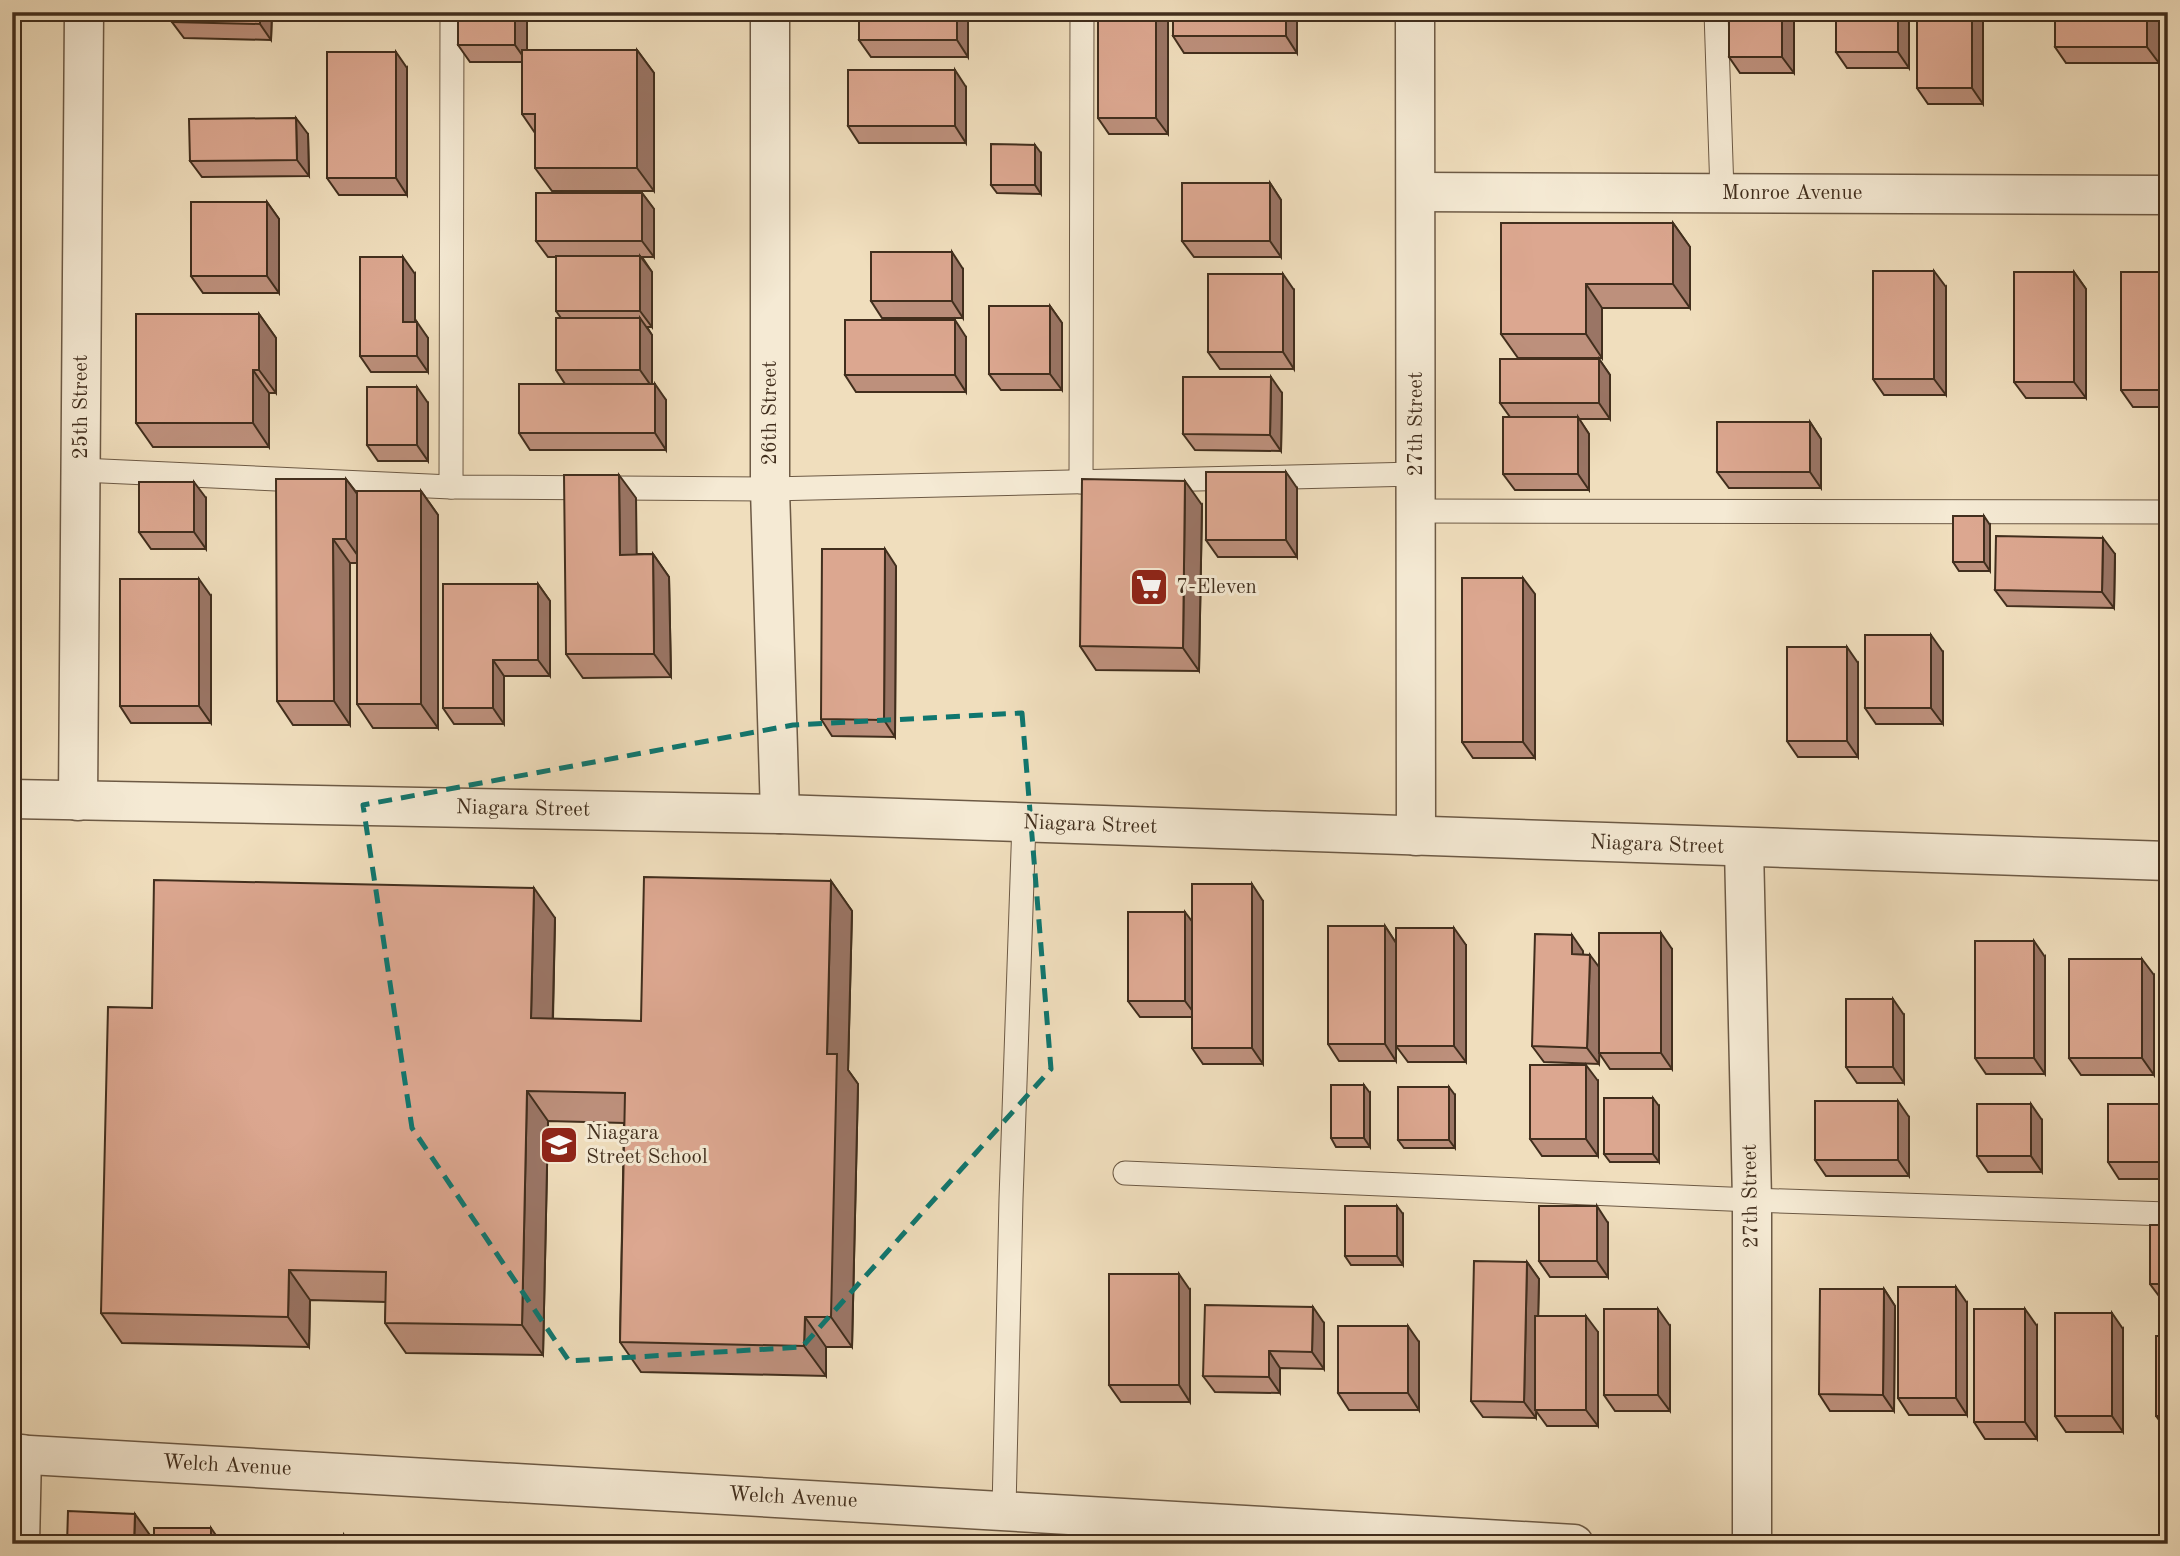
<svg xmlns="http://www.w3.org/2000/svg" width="2180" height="1556" font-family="'Old Standard TT',serif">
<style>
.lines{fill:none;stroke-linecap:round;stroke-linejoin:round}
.service-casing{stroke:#6d5a45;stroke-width:25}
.minor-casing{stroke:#6d5a45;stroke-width:41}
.tertiary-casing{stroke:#6d5a45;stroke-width:41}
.service{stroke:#f5ead4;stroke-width:23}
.minor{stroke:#f5ead4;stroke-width:38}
.tertiary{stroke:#f5ead4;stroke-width:38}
.wall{fill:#bd907c;stroke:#412e1d;stroke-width:2}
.shaded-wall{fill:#9a7565;stroke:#412e1d;stroke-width:2}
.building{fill:#dca790;stroke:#412e1d;stroke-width:2}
.marked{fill:none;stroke:#0f766e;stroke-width:5;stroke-dasharray:14 9;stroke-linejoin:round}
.labels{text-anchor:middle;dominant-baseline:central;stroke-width:6;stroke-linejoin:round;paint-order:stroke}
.street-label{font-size:21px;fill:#412e1d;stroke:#f5ead4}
.poi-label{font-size:21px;fill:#412e1d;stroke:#f5ead4;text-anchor:start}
</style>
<rect width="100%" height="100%" fill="#f0debd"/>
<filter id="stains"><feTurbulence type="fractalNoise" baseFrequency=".00286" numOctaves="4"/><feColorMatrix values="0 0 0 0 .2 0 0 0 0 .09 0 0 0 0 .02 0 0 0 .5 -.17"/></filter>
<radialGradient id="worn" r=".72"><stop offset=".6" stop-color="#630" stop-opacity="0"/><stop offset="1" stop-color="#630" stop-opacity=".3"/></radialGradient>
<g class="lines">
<defs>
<g id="service">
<path d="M1716 12 1722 192"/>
<path d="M81 470 451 487 770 489 1416 474"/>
<path d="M1081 482 1082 12"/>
<path d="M451 487 452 12"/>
<path d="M1416 511 2168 512"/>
<path d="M1125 1173 1752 1200 2168 1214"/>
<path d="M1004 1510 1011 1199 1024 822"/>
</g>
<g id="minor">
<path d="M770 12V489L780 814"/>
<path d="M1415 12 1416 836"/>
<path d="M1416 192 2168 195"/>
<path d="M78 801 84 12"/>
<path d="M1744 848 1752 1200V1544"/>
<path d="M12 1454 1574 1544"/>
<path d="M20 1544 22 1454"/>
</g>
<path id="tertiary" d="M12 799 780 814 2168 861"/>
</defs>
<!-- service casing -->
<use href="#service" class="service-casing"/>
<!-- minor casing -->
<use href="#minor" class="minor-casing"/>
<!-- tertiary casing -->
<use href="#tertiary" class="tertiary-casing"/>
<!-- service -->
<use href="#service" class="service"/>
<!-- minor -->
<use href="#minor" class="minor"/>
<!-- tertiary -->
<use href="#tertiary" class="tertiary"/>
</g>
<!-- wall -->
<g class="wall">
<path d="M272 12 271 40 184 38 172 22Z"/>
<path d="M527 12V50H637L654 73V191H552L535 168V133L522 114V62H470L458 45Z"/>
<path d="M968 12V57H871L859 40Z"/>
<path d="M1168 12V134H1109L1098 118Z"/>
<path d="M1297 12V53H1184L1173 36Z"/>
<path d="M1794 12V73H1740L1729 57Z"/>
<path d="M1909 12V68H1847L1836 52Z"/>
<path d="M1983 12V104H1928L1917 88Z"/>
<path d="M2159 12V63H2066L2055 47Z"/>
<path d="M407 68V195H339L327 178Z"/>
<path d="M966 87V143H859L848 126Z"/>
<path d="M308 134 309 176 202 177 190 161Z"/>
<path d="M1041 153V194L997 193 991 185Z"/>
<path d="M1270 183 1281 200V257H1194L1182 241Z"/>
<path d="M642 193 654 209V257H642L652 272V327H647L652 335V384L666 400V450H530L519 433 565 384 556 370 561 318 556 311V257H548L536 241Z"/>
<path d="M267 202 279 219V293H203L191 276Z"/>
<path d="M1673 223 1690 247V308H1602V358H1518L1501 334Z"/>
<path d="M963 269V318H882L871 301Z"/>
<path d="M2074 272 2086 289V398H2026L2014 382Z"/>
<path d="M2168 272V407H2133L2121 390Z"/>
<path d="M415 274V322L428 338V372H371L360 356Z"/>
<path d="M1946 287V395H1884L1873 379Z"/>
<path d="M1294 290V369H1220L1208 352Z"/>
<path d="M1050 306 1062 323V390H1001L989 374Z"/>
<path d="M259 314 276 338V393H269V447H153L136 423Z"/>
<path d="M966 337V392H856L845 375Z"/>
<path d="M1599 359 1610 375V419H1579L1589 434V490H1515L1503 474 1510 417 1500 403Z"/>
<path d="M1282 393 1281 451 1195 450 1183 434Z"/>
<path d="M428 403V461H378L367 445Z"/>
<path d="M1810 422 1821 439V488H1729L1717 472Z"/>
<path d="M346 479 357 493 421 491 438 515V728H373L357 704V563H350V725H293L277 701Z"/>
<path d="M1297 488V557H1218L1206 540Z"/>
<path d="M206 498V549H151L139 532Z"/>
<path d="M636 498V554H653L669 577 671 677 583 678 566 654Z"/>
<path d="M1202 505 1199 671 1096 670 1080 646Z"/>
<path d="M1990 525V571H1959L1953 562Z"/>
<path d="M2115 554 2114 608 2007 606 1995 590Z"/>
<path d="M896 566 895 737 832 736 821 719Z"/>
<path d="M538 584 550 601V676H504V724H454L443 708Z"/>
<path d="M1535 594V758H1473L1462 742Z"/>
<path d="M211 596V723H131L120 706Z"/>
<path d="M1943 652V724H1876L1865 708Z"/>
<path d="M1858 663V757H1798L1787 741Z"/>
<path d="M831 881 852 911 848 1070 858 1084 852 1347H826V1376L641 1372 620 1342 624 1123 548 1121 543 1355 406 1353 385 1323 386 1302 310 1300 309 1347 122 1343 101 1313 152 1008 555 918 553 1019 641 1021Z"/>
<path d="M1263 901V1064H1203L1192 1048V1017H1140L1128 1001 1192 921Z"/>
<path d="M1385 926 1396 943 1466 945V1062H1408L1396 1046V1061H1339L1328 1044Z"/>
<path d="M1672 949V1069H1610L1599 1053V1064L1544 1062 1532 1046 1583 951V954L1599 967Z"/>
<path d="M2045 957V1074H1986L1975 1058Z"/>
<path d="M2154 975V1075H2081L2069 1058Z"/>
<path d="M1904 1015V1083H1857L1846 1067Z"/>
<path d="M1598 1081V1156H1542L1530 1139Z"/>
<path d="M1370 1093V1147H1336L1331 1138Z"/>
<path d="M1455 1095V1148H1404L1398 1140Z"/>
<path d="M1659 1106V1162H1610L1604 1154Z"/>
<path d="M2168 1108V1179H2119L2108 1162Z"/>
<path d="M1909 1117V1176H1826L1815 1160Z"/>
<path d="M2042 1120V1172H1988L1977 1156Z"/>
<path d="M1403 1214V1265H1351L1345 1256Z"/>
<path d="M1608 1223V1277H1550L1539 1261Z"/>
<path d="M2168 1225V1300H2162L2150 1284Z"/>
<path d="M1527 1262 1539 1279 1538 1316 1598 1332V1426H1547L1536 1411V1418L1483 1417 1471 1401Z"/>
<path d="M1884 1289 1895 1306 1894 1411H1830L1819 1394Z"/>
<path d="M1190 1290V1402H1121L1109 1385Z"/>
<path d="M1967 1303V1415H1909L1898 1398Z"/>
<path d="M1324 1323V1369L1280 1368V1393L1215 1392 1203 1376Z"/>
<path d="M1670 1326V1411H1615L1604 1395Z"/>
<path d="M2037 1326V1439H1985L1974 1422Z"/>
<path d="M2123 1329V1432H2066L2055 1416Z"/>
<path d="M2168 1336V1432L2156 1416Z"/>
<path d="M1419 1342V1410H1349L1338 1393Z"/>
</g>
<!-- shaded-wall -->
<g class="shaded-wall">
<path d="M260 12H272L271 40 260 24Z"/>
<path d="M515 12H527V62L515 45Z"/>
<path d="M957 12H968V57L957 40Z"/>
<path d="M1156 12H1168V134L1156 118Z"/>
<path d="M1286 12H1297V53L1286 36Z"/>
<path d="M1782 12H1794V73L1782 57Z"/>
<path d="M1898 12H1909V68L1898 52Z"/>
<path d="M1972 12H1983V104L1972 88Z"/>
<path d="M2147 12H2159V63L2147 47Z"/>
<path d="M637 50 654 73V191L637 168Z"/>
<path d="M396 52 407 68V195L396 178Z"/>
<path d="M955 70 966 87V143L955 126Z"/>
<path d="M296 118 308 134 309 176 297 160Z"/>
<path d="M1035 145 1041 153V194L1035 185Z"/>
<path d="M1270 183 1281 200V257L1270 241Z"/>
<path d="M642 193 654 209V257L642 241Z"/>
<path d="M267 202 279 219V293L267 276Z"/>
<path d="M1673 223 1690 247V308L1673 284Z"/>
<path d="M952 252 963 269V318L952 301Z"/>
<path d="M640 256 652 272V327L640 311Z"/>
<path d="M403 257 415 274V338L403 322Z"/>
<path d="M1934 271 1946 287V395L1934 379Z"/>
<path d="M2074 272 2086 289V398L2074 382Z"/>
<path d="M1283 274 1294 290V369L1283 352Z"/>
<path d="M1586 284 1602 308V358L1586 334Z"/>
<path d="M1050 306 1062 323V390L1050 374Z"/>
<path d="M259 314 276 338V393L259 370Z"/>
<path d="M640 318 652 335V387L640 370Z"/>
<path d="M955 320 966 337V392L955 375Z"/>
<path d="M417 322 428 338V372L417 356Z"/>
<path d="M1599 359 1610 375V419L1599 403Z"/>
<path d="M253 370 269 393V447L253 423Z"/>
<path d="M1271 377 1282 393 1281 451 1270 435Z"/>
<path d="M655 384 666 400V450L655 433Z"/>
<path d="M417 387 428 403V461L417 445Z"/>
<path d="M1578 417 1589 434V490L1578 474Z"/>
<path d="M1810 422 1821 439V488L1810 472Z"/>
<path d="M1286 472 1297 488V557L1286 540Z"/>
<path d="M619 475 636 498 637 578 620 555Z"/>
<path d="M346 479 363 502V563L346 539Z"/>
<path d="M1185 481 1202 505 1199 671 1183 648Z"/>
<path d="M194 482 206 498V549L194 532Z"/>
<path d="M421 491 438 515V728L421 704Z"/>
<path d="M1984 516 1990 525V571L1984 562Z"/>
<path d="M2103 538 2115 554 2114 608 2102 592Z"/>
<path d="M333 539 350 563V725L334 701Z"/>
<path d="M885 549 896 566 895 737 884 720Z"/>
<path d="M653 554 669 577 671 677 654 654Z"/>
<path d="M1523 578 1535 594V758L1523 742Z"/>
<path d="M199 579 211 596V723L199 706Z"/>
<path d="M538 584 550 601V676L538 660Z"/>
<path d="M1931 635 1943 652V724L1931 708Z"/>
<path d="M1847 647 1858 663V757L1847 741Z"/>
<path d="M493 660 504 676V724L493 708Z"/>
<path d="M831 881 852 911 848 1070 858 1084 852 1347 831 1317 827 1054Z"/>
<path d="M1252 884 1263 901V1064L1252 1048Z"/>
<path d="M534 888 555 918 552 1048 531 1018Z"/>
<path d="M1185 912 1197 928V1017L1185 1001Z"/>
<path d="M1385 926 1396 943V1061L1385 1044Z"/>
<path d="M1454 928 1466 945V1062L1454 1046Z"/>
<path d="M1661 933 1672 949V1069L1661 1053Z"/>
<path d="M1572 935 1583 951V970L1572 954Z"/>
<path d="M2034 941 2045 957V1074L2034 1058Z"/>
<path d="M1590 955 1602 971 1599 1064 1587 1048Z"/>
<path d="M2142 959 2154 975V1075L2142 1058Z"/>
<path d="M1893 999 1904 1015V1083L1893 1067Z"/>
<path d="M1586 1065 1598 1081V1156L1586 1139Z"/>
<path d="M1364 1085 1370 1093V1147L1364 1138Z"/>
<path d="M1449 1087 1455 1095V1148L1449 1140Z"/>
<path d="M527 1091 548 1121 543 1355 522 1325Z"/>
<path d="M1653 1098 1659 1106V1162L1653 1154Z"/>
<path d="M1898 1101 1909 1117V1176L1898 1160Z"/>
<path d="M2031 1104 2042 1120V1172L2031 1156Z"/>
<path d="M2165 1104 2168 1108V1167L2165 1162Z"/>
<path d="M1397 1206 1403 1214V1265L1397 1256Z"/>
<path d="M1597 1206 1608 1223V1277L1597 1261Z"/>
<path d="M1527 1262 1539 1279 1536 1418 1524 1402Z"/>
<path d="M289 1270 310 1300 309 1347 288 1317Z"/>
<path d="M1179 1274 1190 1290V1402L1179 1385Z"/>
<path d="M1956 1287 1967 1303V1415L1956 1398Z"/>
<path d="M1884 1289 1895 1306 1894 1411 1883 1395Z"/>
<path d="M1313 1307 1324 1323V1369L1312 1352Z"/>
<path d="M1658 1309 1670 1326V1411L1658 1395Z"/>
<path d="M2025 1309 2037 1326V1439L2025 1422Z"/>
<path d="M2112 1313 2123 1329V1432L2112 1416Z"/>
<path d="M1586 1316 1598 1332V1426L1586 1410Z"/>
<path d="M805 1317 826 1347V1376L804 1346Z"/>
<path d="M1408 1326 1419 1342V1410L1408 1393Z"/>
<path d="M1269 1351 1280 1368V1393L1269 1377Z"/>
<path d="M135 1514 152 1538V1544H134Z"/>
<path d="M211 1528 222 1544H211Z"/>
<path d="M344 1535 350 1544H344Z"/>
</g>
<!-- building -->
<g class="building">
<path d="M173 12H260V24L172 22Z"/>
<rect x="458" y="12" width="57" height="33"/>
<rect x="859" y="12" width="98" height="28"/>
<rect x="1098" y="12" width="58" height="106"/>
<rect x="1173" y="12" width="113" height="24"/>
<rect x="1729" y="12" width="53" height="45"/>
<rect x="1836" y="12" width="62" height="40"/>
<rect x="1917" y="12" width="55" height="76"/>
<rect x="2055" y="12" width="92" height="35"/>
<path d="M522 50H637V168H535V114H522Z"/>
<rect x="327" y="52" width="69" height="126"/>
<rect x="848" y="70" width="107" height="56"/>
<path d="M296 118 297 160 190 161 189 119Z"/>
<path d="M991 144 1035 145V185H991Z"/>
<rect x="1182" y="183" width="88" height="58"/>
<rect x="536" y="193" width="106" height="48"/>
<rect x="191" y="202" width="76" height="74"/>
<path d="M1501 223H1673V284H1586V334H1501Z"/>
<rect x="871" y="252" width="81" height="49"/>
<rect x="556" y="256" width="84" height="55"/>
<path d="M360 257H403V322H417V356H360Z"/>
<rect x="1873" y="271" width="61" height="108"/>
<rect x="2014" y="272" width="60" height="110"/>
<rect x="2121" y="272" width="47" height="118"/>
<rect x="1208" y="274" width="75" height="78"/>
<rect x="989" y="306" width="61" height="68"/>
<path d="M136 314H259V370H253V423H136Z"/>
<rect x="556" y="318" width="84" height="52"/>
<rect x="845" y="320" width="110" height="55"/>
<rect x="1500" y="359" width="99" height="44"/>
<path d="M1183 377H1271L1270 435 1183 434Z"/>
<rect x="519" y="384" width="136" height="49"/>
<rect x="367" y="387" width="50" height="58"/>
<rect x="1503" y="417" width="75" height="57"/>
<rect x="1717" y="422" width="93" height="50"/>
<rect x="1206" y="472" width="80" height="68"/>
<path d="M564 475H619L620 555 653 554 654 654H566Z"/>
<path d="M276 479H346V539H333L334 701H277Z"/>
<path d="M1082 479 1185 481 1183 648 1080 646Z"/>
<rect x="139" y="482" width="55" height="50"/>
<rect x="357" y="491" width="64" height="213"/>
<rect x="1953" y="516" width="31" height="46"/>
<path d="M1996 536 2103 538 2102 592 1995 590Z"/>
<path d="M822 549H885L884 720 821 719Z"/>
<rect x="1462" y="578" width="61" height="164"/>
<rect x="120" y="579" width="79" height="127"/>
<path d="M443 584H538V660H493V708H443Z"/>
<rect x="1865" y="635" width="66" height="73"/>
<rect x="1787" y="647" width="60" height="94"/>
<path d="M644 877 831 881 827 1054H837L831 1317H805L804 1346 620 1342 625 1093 527 1091 522 1325 385 1323 386 1272 289 1270 288 1317 101 1313 108 1007 152 1008 154 880 534 888 531 1018 641 1021Z"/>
<rect x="1192" y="884" width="60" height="164"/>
<rect x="1128" y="912" width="57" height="89"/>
<rect x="1328" y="926" width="57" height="118"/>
<rect x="1396" y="928" width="58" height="118"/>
<rect x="1599" y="933" width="62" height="120"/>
<path d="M1535 934 1572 935V954L1590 955 1587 1048 1532 1046Z"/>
<rect x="1975" y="941" width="59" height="117"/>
<rect x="2069" y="959" width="73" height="99"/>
<rect x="1846" y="999" width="47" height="68"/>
<rect x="1530" y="1065" width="56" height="74"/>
<rect x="1331" y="1085" width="33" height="53"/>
<rect x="1398" y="1087" width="51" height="53"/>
<rect x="1604" y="1098" width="49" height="56"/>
<rect x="1815" y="1101" width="83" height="59"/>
<rect x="1977" y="1104" width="54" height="52"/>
<rect x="2108" y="1104" width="57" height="58"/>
<rect x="1345" y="1206" width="52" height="50"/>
<rect x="1539" y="1206" width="58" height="55"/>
<rect x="2150" y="1225" width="18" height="59"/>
<path d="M1474 1261 1527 1262 1524 1402 1471 1401Z"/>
<rect x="1109" y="1274" width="70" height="111"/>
<rect x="1898" y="1287" width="58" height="111"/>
<path d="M1820 1289H1884L1883 1395 1819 1394Z"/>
<path d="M1205 1305 1313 1307 1312 1352 1269 1351V1377L1203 1376Z"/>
<rect x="1604" y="1309" width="54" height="86"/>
<rect x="1974" y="1309" width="51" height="113"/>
<rect x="2055" y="1313" width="57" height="103"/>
<rect x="1535" y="1316" width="51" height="94"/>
<rect x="1338" y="1326" width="70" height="67"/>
<rect x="2156" y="1336" width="12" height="80"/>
<path d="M68 1511 135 1514 134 1544H67Z"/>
<rect x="154" y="1528" width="57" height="16"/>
<rect x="295" y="1535" width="49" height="9"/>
<rect x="355" y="1542" width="45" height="2"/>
</g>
<!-- marked area -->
<path class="marked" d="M1022 713 1051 1069 802 1347 569 1361 412 1128 363 805 793 725Z"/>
<!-- icons -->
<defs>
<symbol id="supermarket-square" viewBox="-11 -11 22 22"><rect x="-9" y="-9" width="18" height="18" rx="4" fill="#8f2418" stroke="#f5ead4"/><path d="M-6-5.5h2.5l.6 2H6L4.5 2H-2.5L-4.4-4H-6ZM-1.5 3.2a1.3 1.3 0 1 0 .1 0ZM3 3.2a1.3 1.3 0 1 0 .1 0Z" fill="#fff"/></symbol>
<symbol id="school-square" viewBox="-11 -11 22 22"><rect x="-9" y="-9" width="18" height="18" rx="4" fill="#8f2418" stroke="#f5ead4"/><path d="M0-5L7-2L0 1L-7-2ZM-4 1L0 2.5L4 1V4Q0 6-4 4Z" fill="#fff"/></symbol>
</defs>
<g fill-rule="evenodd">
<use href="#supermarket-square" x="1127" y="565" width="44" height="44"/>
<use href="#school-square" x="537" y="1123" width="44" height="44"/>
</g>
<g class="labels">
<!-- street labels -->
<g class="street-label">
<text x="1792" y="193">Monroe Avenue</text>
<text transform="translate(81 407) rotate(-90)">25th Street</text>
<text transform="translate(770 413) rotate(-90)">26th Street</text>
<text transform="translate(1416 424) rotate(-90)">27th Street</text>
<text transform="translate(523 809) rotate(1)">Niagara Street</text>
<text transform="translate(1090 825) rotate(2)">Niagara Street</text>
<text transform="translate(1657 845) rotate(2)">Niagara Street</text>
<text transform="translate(1751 1196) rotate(-91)">27th Street</text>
<text transform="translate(227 1466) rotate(3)">Welch Avenue</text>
<text transform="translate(793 1498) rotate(3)">Welch Avenue</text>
</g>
<!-- poi labels -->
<g class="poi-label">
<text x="1176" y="587">7-Eleven</text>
<text x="586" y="1133">Niagara<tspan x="586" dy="24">Street School</tspan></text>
</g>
</g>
<!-- margin -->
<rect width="2180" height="1556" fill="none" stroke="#f0debd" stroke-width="42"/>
<rect x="14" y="14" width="2152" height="1528" fill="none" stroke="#412e1d" stroke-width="3.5"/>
<rect x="21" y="21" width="2138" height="1514" fill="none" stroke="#412e1d" stroke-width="2"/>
<rect width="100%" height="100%" filter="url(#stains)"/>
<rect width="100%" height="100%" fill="url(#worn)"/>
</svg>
